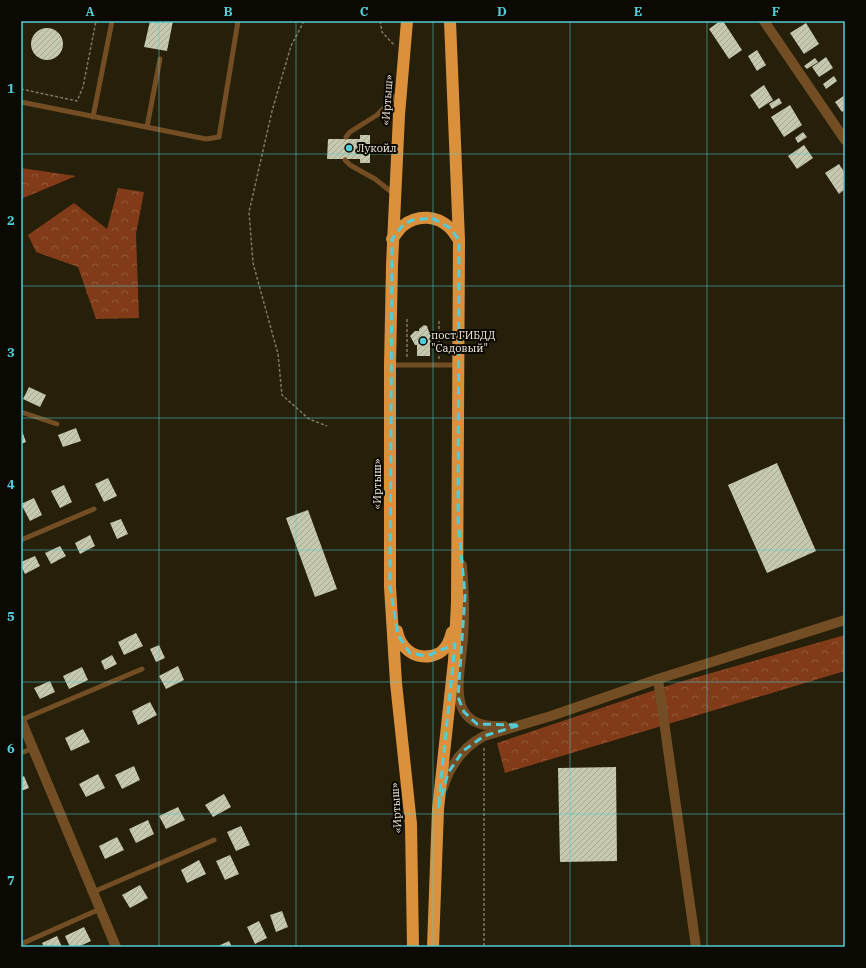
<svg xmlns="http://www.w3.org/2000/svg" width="866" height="968" font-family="'IBM Plex Serif',serif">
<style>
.forest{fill:url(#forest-crowns)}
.building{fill:url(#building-hatch)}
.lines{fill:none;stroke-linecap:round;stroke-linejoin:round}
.path{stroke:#7e7866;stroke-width:1.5;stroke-dasharray:3 2;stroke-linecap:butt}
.lane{stroke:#734e25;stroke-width:5}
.street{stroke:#734e25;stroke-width:10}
.highway{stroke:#db913b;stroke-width:12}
.marked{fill:none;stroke:#52ccd6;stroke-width:3;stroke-dasharray:8 5;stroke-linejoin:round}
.grid{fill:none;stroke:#52ccd6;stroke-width:1;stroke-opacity:0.55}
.poi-dot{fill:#52ccd6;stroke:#0c0903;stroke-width:1.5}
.labels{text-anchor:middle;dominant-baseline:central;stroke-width:4;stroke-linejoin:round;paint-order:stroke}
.street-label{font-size:11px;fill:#f3ede0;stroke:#0c0903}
.poi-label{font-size:11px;fill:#f3ede0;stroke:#0c0903;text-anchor:start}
.neatline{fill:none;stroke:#52ccd6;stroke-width:1.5}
.grid-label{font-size:13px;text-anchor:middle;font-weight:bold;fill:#52ccd6}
</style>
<defs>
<pattern id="forest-crowns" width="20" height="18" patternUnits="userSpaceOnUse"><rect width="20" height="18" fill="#813b19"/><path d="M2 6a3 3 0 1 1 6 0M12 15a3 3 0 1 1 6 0" fill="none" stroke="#93583a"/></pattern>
<pattern id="building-hatch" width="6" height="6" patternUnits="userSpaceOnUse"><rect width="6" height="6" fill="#c6c9ad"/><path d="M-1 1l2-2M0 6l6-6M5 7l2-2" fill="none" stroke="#a7a892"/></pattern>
</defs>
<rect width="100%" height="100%" fill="#261f09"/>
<!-- forest -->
<g class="forest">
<path d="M21 168 76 176 21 199Z"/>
<path d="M118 188 144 192 136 234 139 318 96 319 78 267 36 252 28 235 74 203 107 229Z"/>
<path d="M845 635V671L505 773 497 743 676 683Z"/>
</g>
<!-- building -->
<g class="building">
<path d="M150 21H173L167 51 144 47Z"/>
<path d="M720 21H723L742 50 729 59 709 29Z"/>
<path d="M806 23 819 44 804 54 790 33Z"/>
<circle cx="47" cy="44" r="16"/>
<path d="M757 50 766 65 757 71 748 56Z"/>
<path d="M826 57 833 68 819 77 812 67Z"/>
<path d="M815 58 818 62 807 69 804 66Z"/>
<path d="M834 76 837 81 826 89 823 84Z"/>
<path d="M764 85 773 100 759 109 750 95Z"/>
<path d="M845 95V110L842 112 835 102Z"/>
<path d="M779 98 782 103 772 109 769 104Z"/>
<path d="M790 105 802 125 784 137 771 117Z"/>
<path d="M803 132 807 137 798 143 795 138Z"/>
<path d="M360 135H370V163H360V159H327L328 139H360Z"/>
<path d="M804 145 813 158 797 169 788 156Z"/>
<path d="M839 164 845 173V189L839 194 825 173Z"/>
<path d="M424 325 427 326 429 332H432L437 336 432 346H430V356H417V345H415L410 336 415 331H419V329Z"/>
<path d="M29 387 46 395 40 407 23 399Z"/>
<path d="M21 428 26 442 21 444Z"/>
<path d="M76 428 81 441 63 447 58 435Z"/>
<path d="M777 463 816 551 767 573 728 485Z"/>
<path d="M108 478 117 496 104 502 95 484Z"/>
<path d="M64 485 72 502 60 508 51 491Z"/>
<path d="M34 498 42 515 30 521 21 504Z"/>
<path d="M308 510 337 589 315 597 286 518Z"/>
<path d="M121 519 128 534 117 539 110 523Z"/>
<path d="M90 535 95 546 80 554 75 543Z"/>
<path d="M60 546 66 556 51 564 45 553Z"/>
<path d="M35 556 40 566 25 574 21 566V562Z"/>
<path d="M136 633 143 646 124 655 118 642Z"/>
<path d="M159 645 165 658 156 662 150 649Z"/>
<path d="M112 655 117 664 105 670 101 661Z"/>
<path d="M178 666 184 680 166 689 159 676Z"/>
<path d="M82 667 88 680 69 689 63 676Z"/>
<path d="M50 681 55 692 40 699 34 688Z"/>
<path d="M150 702 157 715 138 725 132 711Z"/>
<path d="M83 729 90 742 71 751 65 738Z"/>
<path d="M134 766 140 780 122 789 115 775Z"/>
<path d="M616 767 617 861 560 862 558 768Z"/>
<path d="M98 774 105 788 86 797 79 784Z"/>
<path d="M24 776 29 788 21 791V778Z"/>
<path d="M224 794 231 807 213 817 205 805Z"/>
<path d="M178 807 185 820 166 829 159 816Z"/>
<path d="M148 820 154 834 136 843 129 829Z"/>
<path d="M241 826 250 845 236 851 227 832Z"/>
<path d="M117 837 124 850 105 859 99 846Z"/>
<path d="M230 855 239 874 225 880 216 861Z"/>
<path d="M199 860 206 874 187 883 181 870Z"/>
<path d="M140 885 148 898 130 908 122 895Z"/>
<path d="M282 911 288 927 276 932 270 915Z"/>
<path d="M259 921 267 938 255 944 247 927Z"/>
<path d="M84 927 91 941 78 947H70L65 936Z"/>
<path d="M57 936 62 947H44L42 943Z"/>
<path d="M229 941 232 947H216Z"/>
</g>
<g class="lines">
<!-- path -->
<g class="path">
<path d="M304 21 291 46 272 111 249 212 253 263 278 354 282 395 309 419 327 426"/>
<path d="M380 21 382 32 395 46"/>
<path d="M21 89 77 101 83 87 96 21"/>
<path d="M407 319V359"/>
<path d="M439 359V319"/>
<path d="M484 748V947"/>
</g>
<!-- lane -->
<g class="lane">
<path d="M21 102 206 139 219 137 238 21"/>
<path d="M93 117 112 21"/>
<path d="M147 127 160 59"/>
<path d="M346 137 350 132 377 115 399 93"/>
<path d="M345 160 350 165 375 179 394 194"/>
<path d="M391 365H458"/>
<path d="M21 412 57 424"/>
<path d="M21 540 94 509"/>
<path d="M21 720 142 669"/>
<path d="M21 753 33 748"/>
<path d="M93 892 214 840"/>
<path d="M21 944 100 909"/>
</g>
<!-- street -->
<g class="street">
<path d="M764 21 845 140"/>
<path d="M462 565C464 589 465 613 463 638 460 679 443 730 504 726"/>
<path d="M658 679 696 947"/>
<path d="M21 720 116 947"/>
<path d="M443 788C450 765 463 747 484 736L551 716 658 679 845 620"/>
</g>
<!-- highway -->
<g class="highway">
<path d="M407 21 399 115 392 265 390 365V587L396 683 411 824 413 947"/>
<path d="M392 239C396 235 399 228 404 225 418 214 437 216 449 227 453 231 456 236 459 240"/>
<path d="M397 631C400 648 414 659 431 656 435 655 441 653 444 649 449 644 450 638 452 632"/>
<path d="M433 947 438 809 454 661 457 603 459 240 450 21"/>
</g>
</g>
<!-- marked area -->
<path class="marked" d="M432 218 450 228 459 240 458 520 465 595 458 697 464 712 477 724 520 725 484 736 463 751 448 773 438 809 455 644 427 656 410 653 398 635 390 587 392 239 403 225 412 220Z"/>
<!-- grid -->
<path class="grid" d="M159 21V947M296 21V947M433 21V947M570 21V947M707 21V947M21 154H845M21 286H845M21 418H845M21 550H845M21 682H845M21 814H845"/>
<!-- markers -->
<g class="poi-dot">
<circle cx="349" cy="148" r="4"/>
<circle cx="423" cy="341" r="4"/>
</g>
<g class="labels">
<!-- street labels -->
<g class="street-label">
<text transform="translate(387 100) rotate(-86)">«Иртыш»</text>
<text transform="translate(377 484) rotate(-90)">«Иртыш»</text>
<text transform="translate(396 808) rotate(-94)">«Иртыш»</text>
</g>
<!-- poi labels -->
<g class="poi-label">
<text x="357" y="148">Лукойл</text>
<text x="431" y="335">пост ГИБДД<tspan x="431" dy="13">"Садовый"</tspan></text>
</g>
</g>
<!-- border -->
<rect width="866" height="968" fill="none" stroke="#0c0903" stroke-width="44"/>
<rect x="22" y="22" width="822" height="924" class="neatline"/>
<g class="grid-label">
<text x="90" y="16">A</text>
<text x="228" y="16">B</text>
<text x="364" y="16">C</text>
<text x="502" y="16">D</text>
<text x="638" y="16">E</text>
<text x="776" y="16">F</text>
<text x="11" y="93">1</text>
<text x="11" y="225">2</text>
<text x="11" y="357">3</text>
<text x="11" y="489">4</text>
<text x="11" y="621">5</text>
<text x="11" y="753">6</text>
<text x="11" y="885">7</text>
</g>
</svg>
